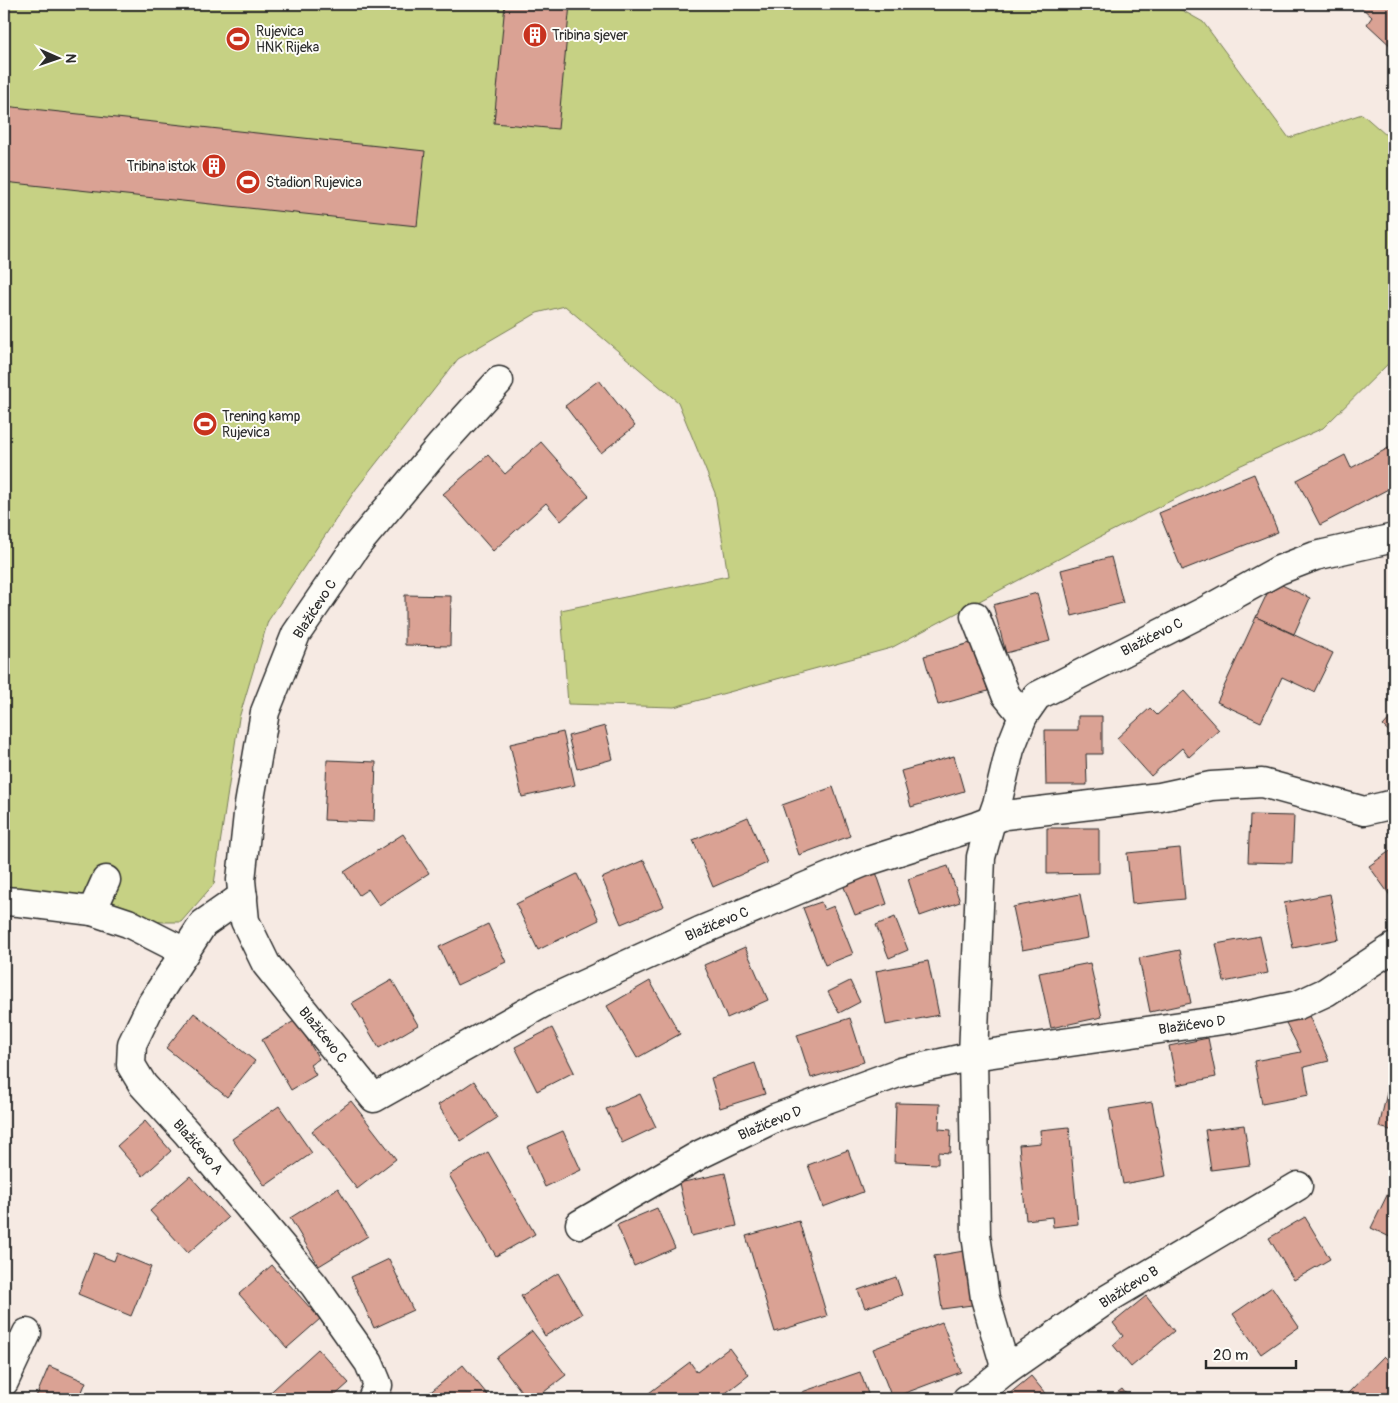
<svg xmlns="http://www.w3.org/2000/svg" width="1398" height="1403" font-family="Pangolin,sans-serif">
<style>
.green{fill:#c6d184;stroke:#787e58}
.building{fill:#daa294;stroke:#2b2b2b}
.lines{fill:none;stroke-linecap:round;stroke-linejoin:round}
.minor-casing{stroke:#2b2b2b;stroke-width:31}
.minor{stroke:#fdfcf7;stroke-width:28}
.labels{text-anchor:middle;dominant-baseline:central;stroke-width:4;stroke-linejoin:round;paint-order:stroke}
.poi-label{font-size:14px;fill:#2b2b2b;stroke:#fdfcf7;text-anchor:start}
.street-label{font-size:14px;fill:#2b2b2b;stroke:#fdfcf7}
</style>
<rect width="100%" height="100%" fill="#f6eae3"/>
<filter id="ink" filterUnits="userSpaceOnUse"><feTurbulence type="fractalNoise" baseFrequency=".02" numOctaves="2"/><feDisplacementMap in="SourceGraphic" scale="10" xChannelSelector="R" yChannelSelector="G"/><feConvolveMatrix kernelMatrix="1 2 1 2 8 2 1 2 1" color-interpolation-filters="sRGB"/></filter>
<g filter="url(#ink)">
<!-- green -->
<path class="green" d="M4 4H1171L1203 22 1289 138 1362 114 1394 142V358L1323 428 1239 466 1098 538 891 648 674 707 568 704 561 610 728 576 715 493 678 402 565 306 537 313 458 359 356 489 268 621 239 718 214 884 181 922H164L4 910Z"/>
<!-- building -->
<g class="building">
<path d="M505 4H570L558 129 494 123Z"/>
<path d="M1362 4H1394V49L1367 24 1372 17 1360 6Z"/>
<path d="M4 106 425 151 417 226 4 182Z"/>
<path d="M599 380 635 426 601 453 565 406Z"/>
<path d="M541 442 589 496 561 521 546 503 493 551 443 494 488 455 505 474Z"/>
<path d="M1394 445V486L1320 525 1297 480 1345 455 1351 468Z"/>
<path d="M1254 474 1278 532 1182 570 1159 513Z"/>
<path d="M1111 557 1123 603 1072 616 1061 570Z"/>
<path d="M1273 581 1310 598 1294 634 1256 617Z"/>
<path d="M1037 593 1050 641 1006 653 993 605Z"/>
<path d="M405 595 451 596 450 646 405 645Z"/>
<path d="M1256 617 1333 653 1314 692 1282 677 1261 722 1217 702Z"/>
<path d="M974 642 988 691 938 705 924 656Z"/>
<path d="M1184 691 1219 730 1189 757 1182 748 1151 776 1117 738 1150 708 1157 715Z"/>
<path d="M1394 714V736L1383 726Z"/>
<path d="M1078 716H1102V754H1086L1087 785H1046L1045 730H1078Z"/>
<path d="M605 726 613 759 577 769 568 736Z"/>
<path d="M563 732 575 785 522 797 510 744Z"/>
<path d="M954 756 964 791 911 807 901 771Z"/>
<path d="M327 760 376 762 374 822 324 820Z"/>
<path d="M833 787 850 836 799 855 782 805Z"/>
<path d="M1250 815 1294 816 1292 863 1248 862Z"/>
<path d="M748 817 767 863 713 887 693 840Z"/>
<path d="M1047 828H1099V873L1047 874Z"/>
<path d="M403 834 429 873 379 905 368 889 359 895 344 872Z"/>
<path d="M1180 848 1185 899 1132 904 1127 853Z"/>
<path d="M1394 848V901L1369 866Z"/>
<path d="M644 860 664 906 621 924 602 878Z"/>
<path d="M948 866 960 902 920 916 908 879Z"/>
<path d="M875 869 887 904 855 915 842 882Z"/>
<path d="M577 874 599 920 538 950 516 904Z"/>
<path d="M1080 894 1088 938 1022 950 1013 907Z"/>
<path d="M1330 894 1339 939 1293 948 1284 903Z"/>
<path d="M821 902 824 910 834 906 853 954 825 965 803 908Z"/>
<path d="M895 917 908 950 889 958 876 925Z"/>
<path d="M488 924 506 962 457 985 439 947Z"/>
<path d="M1260 936 1268 973 1224 982 1216 944Z"/>
<path d="M745 947 768 1000 727 1018 704 965Z"/>
<path d="M1180 950 1191 1003 1150 1012 1139 958Z"/>
<path d="M928 961 939 1015 886 1025 876 971Z"/>
<path d="M1090 963 1102 1017 1051 1028 1039 973Z"/>
<path d="M392 980 418 1025 379 1048 352 1003Z"/>
<path d="M650 981 680 1034 637 1058 607 1006Z"/>
<path d="M850 981 860 1002 839 1013 828 992Z"/>
<path d="M1306 1009 1329 1061 1304 1067 1309 1095 1262 1104 1254 1061 1301 1052 1284 1019Z"/>
<path d="M194 1013 255 1061 227 1097 166 1048Z"/>
<path d="M850 1018 864 1062 811 1078 797 1035Z"/>
<path d="M296 1020 319 1059 310 1065 316 1075 291 1090 262 1040Z"/>
<path d="M552 1028 574 1072 537 1091 515 1047Z"/>
<path d="M1208 1038 1216 1077 1177 1085 1169 1046Z"/>
<path d="M755 1063 765 1094 720 1108 711 1078Z"/>
<path d="M1392 1071H1394V1131L1379 1127Z"/>
<path d="M474 1081 497 1118 461 1141 438 1105Z"/>
<path d="M640 1094 656 1127 622 1143 606 1109Z"/>
<path d="M351 1101 396 1159 357 1189 312 1131Z"/>
<path d="M1152 1102 1166 1176 1123 1184 1109 1109Z"/>
<path d="M896 1103 940 1104 939 1129 951 1130 950 1153 938 1152V1164L894 1162Z"/>
<path d="M279 1106 312 1153 265 1186 232 1139Z"/>
<path d="M145 1121 171 1151 143 1176 117 1146Z"/>
<path d="M1244 1125 1250 1165 1211 1170 1205 1130Z"/>
<path d="M1069 1127 1078 1224 1053 1227 1052 1217 1026 1220 1019 1145 1041 1143 1040 1130Z"/>
<path d="M563 1131 581 1170 545 1187 527 1147Z"/>
<path d="M848 1150 863 1192 823 1207 808 1165Z"/>
<path d="M488 1152 535 1234 496 1256 449 1175Z"/>
<path d="M725 1173 737 1226 691 1236 679 1183Z"/>
<path d="M190 1176 228 1218 188 1253 150 1211Z"/>
<path d="M1394 1181V1239L1371 1228Z"/>
<path d="M338 1188 368 1236 319 1266 290 1218Z"/>
<path d="M657 1208 675 1248 634 1266 617 1225Z"/>
<path d="M1305 1217 1330 1259 1294 1280 1269 1238Z"/>
<path d="M799 1221 827 1316 775 1332 746 1236Z"/>
<path d="M964 1251 972 1305 942 1309 934 1256Z"/>
<path d="M94 1253 114 1261 117 1253 151 1267 131 1316 78 1294Z"/>
<path d="M389 1259 413 1310 374 1328 351 1277Z"/>
<path d="M272 1265 320 1319 287 1348 239 1294Z"/>
<path d="M558 1273 582 1314 545 1336 521 1296Z"/>
<path d="M896 1277 902 1295 865 1308 858 1290Z"/>
<path d="M1272 1287 1299 1327 1261 1354 1233 1314Z"/>
<path d="M1146 1296 1174 1331 1131 1367 1113 1345 1123 1336 1113 1323Z"/>
<path d="M942 1322 961 1372 892 1398 873 1349Z"/>
<path d="M532 1331 566 1375 535 1399H527L496 1358Z"/>
<path d="M729 1348 749 1375 718 1399H641L690 1362 697 1372Z"/>
<path d="M318 1349 349 1383 331 1399H263Z"/>
<path d="M1384 1356 1394 1366V1399H1354L1348 1393Z"/>
<path d="M463 1365 491 1399H431L427 1395Z"/>
<path d="M49 1366 86 1382 79 1399H35Z"/>
<path d="M860 1372 870 1399H804L802 1392Z"/>
<path d="M1031 1376 1050 1399H1003Z"/>
<path d="M1122 1389 1130 1399H1109Z"/>
</g>
<g class="lines">
<defs>
<g id="minor">
<path d="M499 381 440 446 357 545 296 634 265 712 249 805 241 880 245 921 266 964 374 1098 545 1002 700 931 862 863 977 826 1005 815 1160 797 1211 786 1262 783 1364 811 1394 804"/>
<path d="M975 616 1006 695 1023 716"/>
<path d="M243 896 203 924 152 1003 132 1044 131 1065 143 1085 187 1133 314 1285 369 1363 378 1385 372 1399"/>
<path d="M4 901 19 902 92 911 106 880"/>
<path d="M92 911 128 923 185 952"/>
<path d="M580 1224 701 1154 775 1118 901 1072 973 1056 1230 1019 1298 1005 1326 992 1394 947"/>
<path d="M1006 1370 985 1298 976 1235 973 1056 981 857 991 821 997 804 1010 749 1023 716 1037 696 1205 611 1279 570 1315 556 1394 538"/>
<path d="M4 1382 27 1333"/>
<path d="M967 1399 975 1395 1006 1370 1109 1298 1298 1186"/>
</g>
</defs>
<!-- minor casing -->
<use href="#minor" class="minor-casing"/>
<!-- minor -->
<use href="#minor" class="minor"/>
</g>
</g>
<!-- icons -->
<defs>
<symbol id="building-disc" viewBox="-11 -11 22 22"><circle r="9.5" fill="#c8321e" stroke="#fdfcf7"/><path d="M-4-6H4V6H1V3H-1V6H-4ZM-2.5-4.3h1.7v1.8h-1.7ZM.8-4.3h1.7v1.8H.8ZM-2.5-1h1.7V.8h-1.7ZM.8-1h1.7V.8H.8Z" fill="#fff"/></symbol>
<symbol id="stadium-disc" viewBox="-11 -11 22 22"><circle r="9.5" fill="#c8321e" stroke="#fdfcf7"/><path d="M0-5a6.5 5 0 1 0 0 10a6.5 5 0 1 0 0-10ZM-3.5-1.8h7v3.6h-7Z" fill="#fff"/></symbol>
</defs>
<g fill-rule="evenodd">
<use href="#building-disc" x="521" y="21" width="28" height="28"/>
<use href="#stadium-disc" x="224" y="25" width="28" height="28"/>
<use href="#building-disc" x="200" y="152" width="28" height="28"/>
<use href="#stadium-disc" x="234" y="168" width="28" height="28"/>
<use href="#stadium-disc" x="191" y="410" width="28" height="28"/>
</g>
<g class="labels">
<!-- poi labels -->
<g class="poi-label">
<text x="256" y="31">Rujevica<tspan x="256" dy="16">HNK Rijeka</tspan></text>
<text x="552" y="35">Tribina sjever</text>
<text x="196" y="166" text-anchor="end">Tribina istok</text>
<text x="266" y="182">Stadion Rujevica</text>
<text x="222" y="416">Trening kamp<tspan x="222" dy="16">Rujevica</tspan></text>
</g>
<!-- street labels -->
<g class="street-label">
<text transform="translate(315 609) rotate(-57)">Blažićevo C</text>
<text transform="translate(1152 637) rotate(-27)">Blažićevo C</text>
<text transform="translate(717 924) rotate(-23)">Blažićevo C</text>
<text transform="translate(1192 1025) rotate(-8)">Blažićevo D</text>
<text transform="translate(323 1035) rotate(51)">Blažićevo C</text>
<text transform="translate(770 1123) rotate(-23)">Blažićevo D</text>
<text transform="translate(198 1147) rotate(49)">Blažićevo A</text>
<text transform="translate(1129 1287) rotate(-32)">Blažićevo B</text>
</g>
</g>
<!-- margin -->
<rect width="1398" height="1403" fill="none" stroke="#fdfcf7" stroke-width="20"/>
<rect x="10" y="10" width="1378" height="1383" fill="none" stroke="#2b2b2b" stroke-width="2" filter="url(#ink)"/>
<!-- north arrow -->
<g transform="translate(58 58) rotate(92)" stroke="#fdfcf7" stroke-width="4" paint-order="stroke">
<path d="M0-4L9 19L0 12L-9 19Z" fill="#2b2b2b"/>
<text y="-8" font-size="14" font-weight="bold" text-anchor="middle" fill="#2b2b2b">N</text>
</g>
<!-- scale -->
<path d="M1206 1360v8h90v-8" fill="none" stroke="#2b2b2b" stroke-width="2.5"/>
<text x="1213" y="1360" font-size="15" fill="#2b2b2b" stroke="#fdfcf7" stroke-width="4" paint-order="stroke">20 m</text>
</svg>
